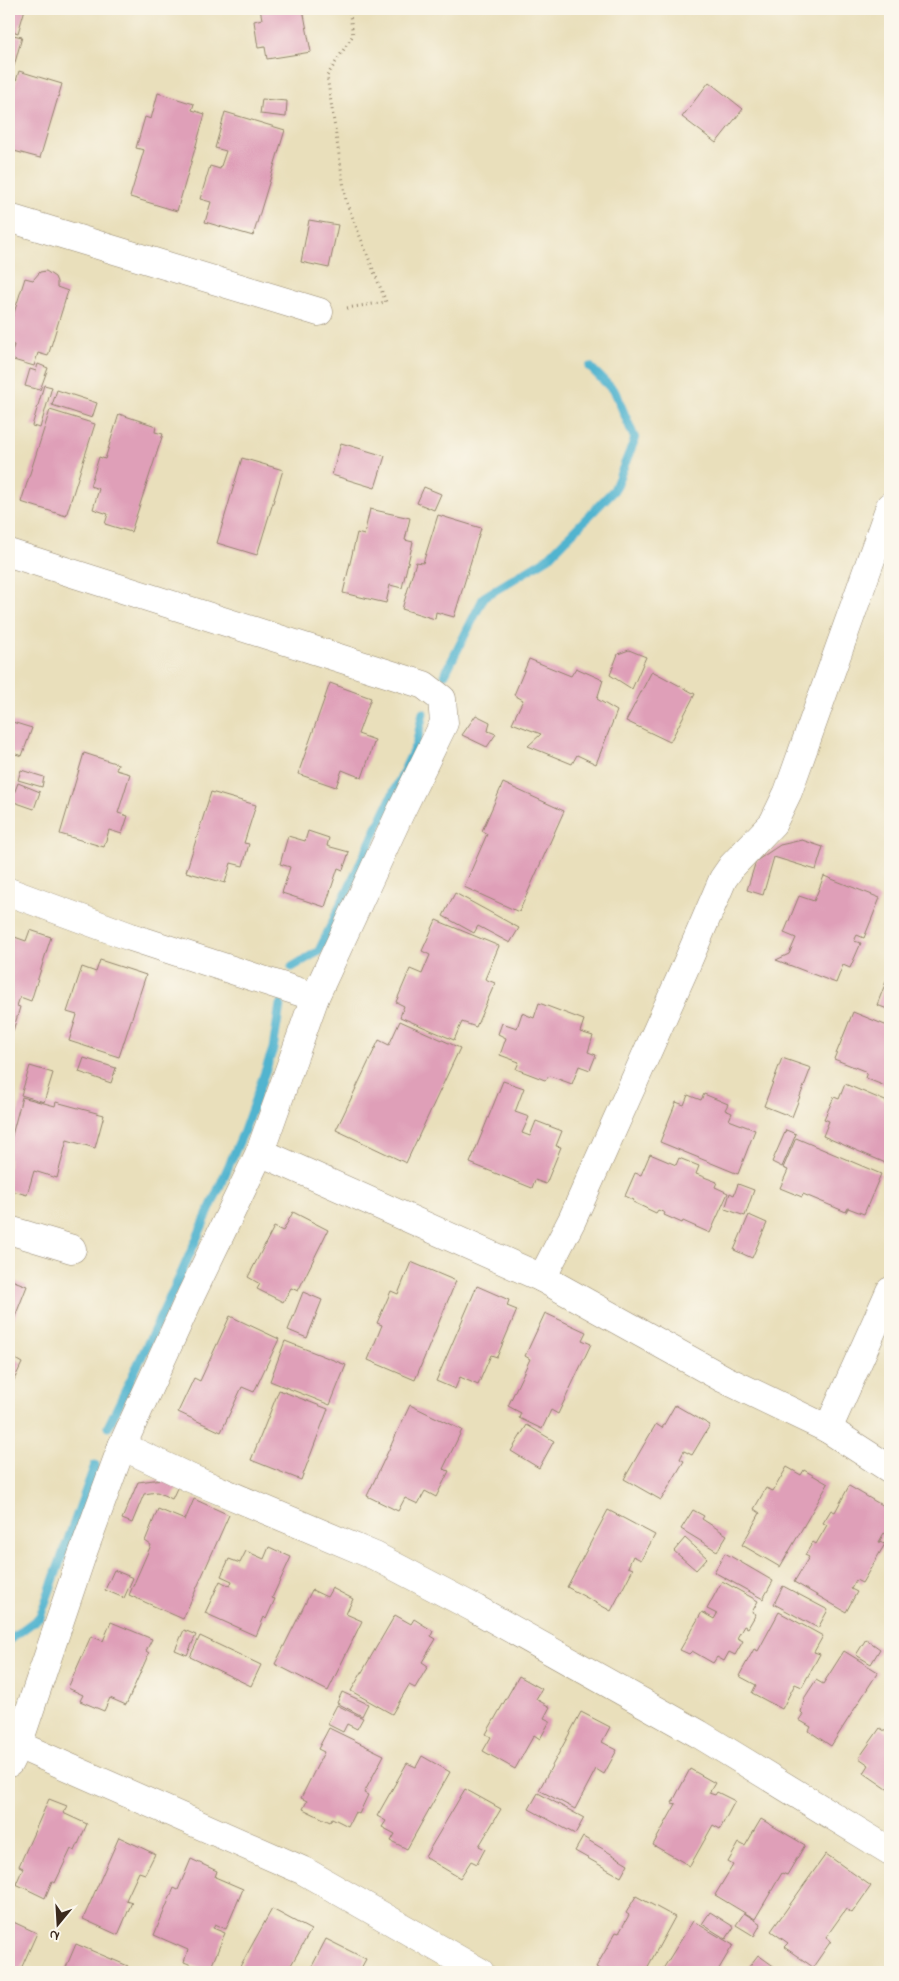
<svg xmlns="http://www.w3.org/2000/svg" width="899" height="1981" font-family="'Indie Flower',sans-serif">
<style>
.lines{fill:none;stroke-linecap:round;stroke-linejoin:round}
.stream{stroke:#51b4cf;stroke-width:9}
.building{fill:#df9fb8}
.minor-casing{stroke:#92846c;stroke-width:29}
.path{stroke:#92846c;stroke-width:3;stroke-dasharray:1 4;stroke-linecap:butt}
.minor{stroke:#fff;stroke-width:28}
</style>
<rect width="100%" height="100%" fill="#fbf7ec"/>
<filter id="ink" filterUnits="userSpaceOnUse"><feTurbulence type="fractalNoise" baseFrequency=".02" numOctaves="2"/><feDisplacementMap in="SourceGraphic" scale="10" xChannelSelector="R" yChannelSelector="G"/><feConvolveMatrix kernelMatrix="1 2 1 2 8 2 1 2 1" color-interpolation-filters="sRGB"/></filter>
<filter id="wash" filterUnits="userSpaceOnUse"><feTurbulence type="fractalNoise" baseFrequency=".0096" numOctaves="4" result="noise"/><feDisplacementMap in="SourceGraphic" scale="20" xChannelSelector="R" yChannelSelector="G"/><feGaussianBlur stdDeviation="1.12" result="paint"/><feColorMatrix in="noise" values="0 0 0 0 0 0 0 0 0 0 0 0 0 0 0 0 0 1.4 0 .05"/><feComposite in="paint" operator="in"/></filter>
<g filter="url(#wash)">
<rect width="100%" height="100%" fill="#e9dfbb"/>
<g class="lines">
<!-- stream -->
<g class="stream">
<path d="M445 674 484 597 548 558 614 490 635 439 615 392 590 367"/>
<path d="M292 967 319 951 416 745 423 713"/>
<path d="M108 1427 181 1274 244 1131 273 1049 280 1005"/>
<path d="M9 1640 40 1617 95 1465"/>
</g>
</g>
<g id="blocks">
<!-- building -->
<g class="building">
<path d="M9 9H25L18 33 9 30Z"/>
<path d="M260 9H303L311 52 267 59 265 47 258 48 254 21 262 19Z"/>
<path d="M9 34 22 37 14 66 9 64Z"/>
<path d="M19 71 62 84 40 158 14 151 11 162 9 161V104Z"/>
<path d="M709 82 743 109 716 143 682 117Z"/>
<path d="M158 93 194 104 192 110 205 114 177 211 130 197 144 150 136 148 145 117 151 119Z"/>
<path d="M262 99 287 101 286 117 260 114Z"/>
<path d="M225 112 285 130 253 236 205 222 211 202 200 199 210 166 220 169 226 151 215 148Z"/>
<path d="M309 220 338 225 329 268 301 262Z"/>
<path d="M46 271 55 277 57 282V287L68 291 48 356 38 353 34 366 10 359 14 345 9 344V315L13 316 25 278 33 280 40 272Z"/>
<path d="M38 364 48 368 40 390 25 386 30 369 36 371Z"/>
<path d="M44 385 52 387 40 428 32 426Z"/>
<path d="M57 390 97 403 92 418 52 405Z"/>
<path d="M50 410 95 424 66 516 21 502Z"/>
<path d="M119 414 156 426 155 432 163 434 131 532 105 524 108 514 93 509 99 489 90 486 99 457 105 459Z"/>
<path d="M341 443 385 456 375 488 332 475Z"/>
<path d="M242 458 283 470 257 555 217 543Z"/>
<path d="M424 487 441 494 434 510 417 503Z"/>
<path d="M370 509 410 518 405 540 413 542 402 588 390 585 386 603 343 593 357 533 364 535Z"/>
<path d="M438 515 481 528 454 617 436 612 435 619 402 609 416 562 423 563Z"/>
<path d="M629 650 646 657 632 689 610 675 618 654Z"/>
<path d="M529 659 571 676 576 668 603 680 597 699 617 711 596 764 577 755 572 764 528 746 541 734 512 723 523 700 514 695Z"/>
<path d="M652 671 695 694 670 742 626 721Z"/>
<path d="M330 683 371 698 358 734 375 740 362 778 342 770 336 787 298 774Z"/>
<path d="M476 715 490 722 488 731 496 734 487 747 462 735Z"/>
<path d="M9 721 32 728 22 756 9 752Z"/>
<path d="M84 753 118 764 116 770 130 774 118 813 128 816 122 834 109 830 104 847 60 834Z"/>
<path d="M21 770 44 777 42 787 18 780Z"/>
<path d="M18 783 40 792 34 809 11 801Z"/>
<path d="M503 783 564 811 519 912 464 887 487 834 482 831Z"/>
<path d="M211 792 256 805 244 843 249 844 243 866 231 863 225 883 186 872Z"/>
<path d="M308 831 329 838 327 846 349 852 343 870 338 868 325 907 282 893 290 867 280 864 288 836 305 841Z"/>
<path d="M802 840 823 847 816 870 774 857 763 895 747 890 756 861 780 845Z"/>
<path d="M824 876 880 898 864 938 857 935 854 941 861 943 850 968 843 965 836 983 776 960 789 954 796 938 784 933 799 896 814 901Z"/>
<path d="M455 893 519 928 510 943 478 926 474 933 443 916Z"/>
<path d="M436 920 499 946 485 979 495 983 476 1027 462 1022 454 1040 400 1017 404 1006 396 1002 410 969 422 974 430 955 422 951Z"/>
<path d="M30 930 51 937 31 1001 20 997 17 1006 20 1007 13 1031 9 1029V935L26 941Z"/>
<path d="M100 960 146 975 119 1057 69 1041 77 1015 67 1012 82 967 96 972Z"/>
<path d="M890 971V1010L877 1005Z"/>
<path d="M539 1003 584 1020 580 1032 593 1036 588 1052 596 1055 590 1070 579 1066 572 1084 550 1076 545 1080 516 1069 519 1062 500 1055 506 1038 498 1034 502 1023 517 1028 522 1013 534 1018Z"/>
<path d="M853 1012 890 1027V1088L865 1078 867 1072 834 1059Z"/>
<path d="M400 1021 460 1048 406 1163 336 1130 379 1040 389 1045Z"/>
<path d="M84 1058 116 1068 111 1083 79 1072Z"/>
<path d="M782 1058 811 1068 792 1117 764 1106Z"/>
<path d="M30 1066 53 1073 44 1102 21 1095Z"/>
<path d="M503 1081 524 1088 515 1112 529 1117 522 1133 530 1136 536 1121 562 1131 556 1146 561 1147 546 1184 535 1180 532 1188 470 1163Z"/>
<path d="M845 1084 890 1103V1133L887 1141 890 1142V1159L888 1164 823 1136 829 1121 824 1119 834 1097 839 1099Z"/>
<path d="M704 1094 728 1104 725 1110 732 1113 729 1120 755 1130 738 1174 660 1142 676 1102 684 1105 688 1095 701 1100Z"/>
<path d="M22 1097 55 1106 56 1102 104 1115 95 1148 67 1140 57 1178 34 1171 27 1195 9 1190V1147Z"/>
<path d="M786 1130 796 1134 782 1167 772 1162Z"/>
<path d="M796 1138 881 1174 864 1214 848 1208 846 1212 803 1194 802 1197 780 1188 788 1170 783 1168Z"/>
<path d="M650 1154 676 1165 679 1158 699 1166 696 1174 717 1182 715 1187 728 1193 710 1233 683 1221 682 1223 664 1215 665 1213 658 1210 656 1213 633 1202 634 1200 625 1196 635 1173 641 1175Z"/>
<path d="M738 1184 754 1190 745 1216 725 1209 730 1193 734 1195Z"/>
<path d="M293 1212 328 1230 298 1291 291 1288 283 1302 257 1289 260 1284 248 1277 274 1227 283 1231Z"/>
<path d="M749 1215 767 1223 752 1258 734 1250Z"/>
<path d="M411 1262 456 1281 415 1380 368 1360 382 1325 377 1323 391 1291 398 1294Z"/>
<path d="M9 1279 27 1286 9 1332Z"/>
<path d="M477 1286 509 1300 507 1306 517 1310 497 1357 491 1355 478 1385 460 1377 455 1389 436 1381Z"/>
<path d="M303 1292 322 1300 307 1338 288 1330Z"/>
<path d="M545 1313 586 1332 582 1340 591 1344 558 1414 551 1410 542 1429 519 1418 521 1413 508 1406 530 1359 525 1356Z"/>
<path d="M230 1316 279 1339 254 1392 242 1387 221 1432 178 1412 194 1378 200 1381Z"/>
<path d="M285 1341 346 1365 330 1405 270 1381Z"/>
<path d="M10 1356 22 1363 13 1382 9 1379V1360Z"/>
<path d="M279 1390 328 1409 301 1480 251 1460Z"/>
<path d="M410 1405 462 1430 443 1469 449 1471 436 1497 425 1491 418 1504 405 1498 398 1511 367 1496Z"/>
<path d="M675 1405 710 1425 692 1455 684 1451 680 1459 684 1461 661 1500 624 1479 656 1424 662 1428Z"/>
<path d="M527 1425 554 1441 539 1468 511 1451Z"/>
<path d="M787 1467 801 1475 804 1470 828 1484 780 1567 742 1545 760 1513 754 1509 766 1488 773 1491Z"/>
<path d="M162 1479 178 1486 172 1499 157 1492 144 1494 132 1523 122 1519 138 1482Z"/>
<path d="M849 1486 890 1510V1534L889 1536 884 1533 879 1542 885 1544 862 1583 856 1580 851 1589 857 1592 846 1612 794 1582 809 1557 805 1555 813 1542 816 1544 827 1525 823 1523 831 1510 835 1512Z"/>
<path d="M194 1499 229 1515 183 1619 129 1595 151 1545 145 1541 158 1509 185 1520Z"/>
<path d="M608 1510 655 1535 641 1560 633 1556 628 1567 633 1569 611 1611 567 1587Z"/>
<path d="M693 1510 704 1516 702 1519 727 1535 717 1551 681 1529Z"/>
<path d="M685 1538 707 1558 696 1570 674 1551Z"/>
<path d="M269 1547 291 1557 272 1598 275 1599 266 1619 264 1617 256 1636 205 1613 220 1581 230 1586 232 1581 221 1576 229 1559 240 1563 246 1551 264 1559Z"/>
<path d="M725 1553 773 1581 763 1599 714 1572Z"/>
<path d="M114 1570 133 1578 124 1598 105 1590Z"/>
<path d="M722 1581 758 1601 752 1612 756 1614 748 1628 744 1626 737 1638 743 1641 735 1655 729 1652 724 1661 717 1657 713 1663 692 1651 689 1654 680 1650 702 1612 714 1619 717 1614 707 1609Z"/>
<path d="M783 1586 828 1610 818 1628 774 1604Z"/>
<path d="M332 1588 353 1599 346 1614 362 1621 328 1691 275 1664 312 1590 327 1597Z"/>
<path d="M779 1612 823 1636 814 1652 820 1654 802 1687 795 1684 782 1709 752 1693 756 1685 739 1676 754 1649 758 1651Z"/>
<path d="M395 1615 411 1624 414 1619 433 1631 431 1636 436 1639 422 1662 428 1666 415 1688 409 1685 392 1714 351 1691Z"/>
<path d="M111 1622 152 1639 146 1651 149 1653 126 1705 110 1698 104 1711 80 1701 83 1695 68 1688 91 1636 103 1641Z"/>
<path d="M184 1630 196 1635 187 1655 175 1650Z"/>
<path d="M200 1636 261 1665 251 1686 190 1657Z"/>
<path d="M866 1639 880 1649 871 1664 856 1655Z"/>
<path d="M844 1651 878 1672 831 1746 809 1731 811 1727 799 1720 803 1714 801 1712 805 1697 816 1680 823 1684Z"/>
<path d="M519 1676 542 1689 536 1699 550 1707 544 1718 550 1721 540 1739 534 1735 515 1769 483 1751 491 1737 486 1734Z"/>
<path d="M342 1692 368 1704 362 1716 337 1703Z"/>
<path d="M337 1705 363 1718 357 1729 347 1724 343 1732 327 1724Z"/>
<path d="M581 1712 610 1727 602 1742 617 1750 604 1774 596 1769 575 1809 539 1790Z"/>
<path d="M329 1728 384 1755 364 1793 368 1795 359 1814 355 1812 348 1826 332 1818 330 1822 303 1809 307 1801 301 1798 324 1752 318 1749Z"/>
<path d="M880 1728 888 1733 890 1730V1791L864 1773 869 1765 859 1758Z"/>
<path d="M422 1756 450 1772 407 1849 391 1841 395 1834 382 1827 386 1821 377 1816 407 1763 416 1767Z"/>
<path d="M690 1769 715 1783 709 1793 715 1795 717 1792 735 1801 720 1829 713 1825 690 1866 653 1845 676 1804 672 1803Z"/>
<path d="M465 1789 501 1809 479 1846 485 1849 477 1864 471 1861 460 1878 425 1857Z"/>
<path d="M538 1793 584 1818 575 1834 529 1809Z"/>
<path d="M49 1799 67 1806 63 1813 87 1824 75 1851 71 1849 55 1883 52 1881 45 1898 16 1884 23 1868 19 1866Z"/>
<path d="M761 1819 805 1845 787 1875 782 1873 755 1919 715 1895 733 1865 728 1862 739 1843 745 1846Z"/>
<path d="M119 1837 155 1854 145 1874 139 1872 126 1900 132 1902 118 1935 83 1919Z"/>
<path d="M583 1837 628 1864 621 1877 575 1851Z"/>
<path d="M826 1854 871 1886 852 1913 846 1909 826 1937 831 1941 813 1967 784 1947 788 1943 771 1931Z"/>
<path d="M191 1859 217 1871 215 1877 243 1889 226 1929 215 1924 213 1928 225 1933 209 1972 184 1962 188 1950 154 1935 174 1888 178 1890Z"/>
<path d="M636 1896 675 1917 645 1972H600L601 1970 596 1967 616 1932 619 1933 629 1915 626 1913Z"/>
<path d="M272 1909 311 1930 287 1972H237Z"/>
<path d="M710 1912 734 1927 726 1939 702 1924Z"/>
<path d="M744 1913 761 1924 754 1936 736 1925Z"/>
<path d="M9 1920 37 1933 20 1971 23 1972H9Z"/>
<path d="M693 1921 733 1945 717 1972H661Z"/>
<path d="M326 1939 366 1959 359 1972H309Z"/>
<path d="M76 1944 128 1966 125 1972H64Z"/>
<path d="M758 1955 782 1972H745Z"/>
</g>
</g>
</g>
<g filter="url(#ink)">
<use href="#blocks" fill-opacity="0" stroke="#92846c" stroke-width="1"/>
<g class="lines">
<defs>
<g id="minor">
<path d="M9 218 319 312"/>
<path d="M9 553 424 685 442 699 444 723 400 813 315 997 260 1152 191 1295 122 1446 82 1555 18 1745 9 1763"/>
<path d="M9 892 131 937 315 997"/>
<path d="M260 1152 542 1278 724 1379 828 1429 890 1469"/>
<path d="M9 1230 72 1249"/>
<path d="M542 1278 572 1220 684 970 723 879 732 866 773 823 788 792 890 506"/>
<path d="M828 1429 890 1291"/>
<path d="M122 1446 190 1478 375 1556 476 1609 699 1734 890 1851"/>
<path d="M18 1745 304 1871 480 1972"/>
</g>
</defs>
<!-- minor casing -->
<use href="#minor" class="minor-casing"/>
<!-- path -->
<path class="path" d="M347 308 386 302 346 201 327 76 353 35 349 9"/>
<!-- minor -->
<use href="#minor" class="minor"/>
</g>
</g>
<!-- margin -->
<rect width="899" height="1981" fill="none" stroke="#fbf7ec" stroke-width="30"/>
<!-- north arrow -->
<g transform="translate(58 1924) rotate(198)" stroke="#fbf7ec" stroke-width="4" paint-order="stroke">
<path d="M0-4L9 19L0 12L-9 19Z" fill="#3b2a1e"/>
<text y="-8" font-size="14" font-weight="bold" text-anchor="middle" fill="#3b2a1e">N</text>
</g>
</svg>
